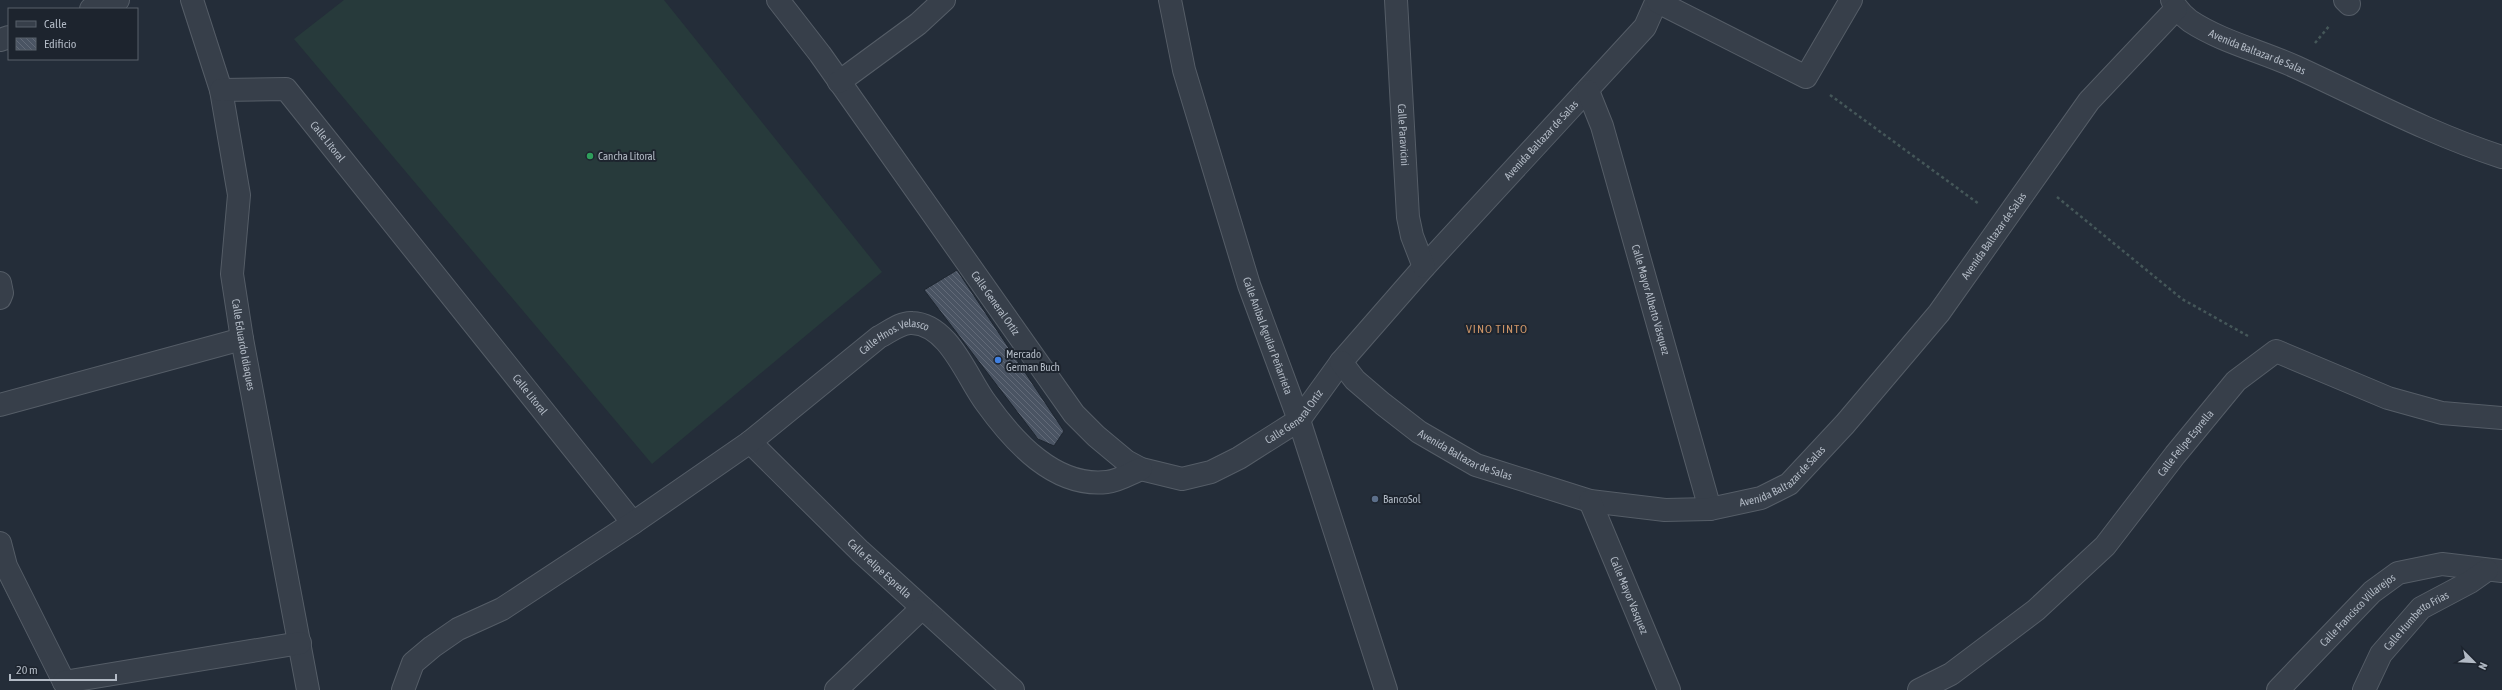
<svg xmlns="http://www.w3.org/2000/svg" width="2502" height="690" font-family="'Asap Condensed',sans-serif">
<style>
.pitch{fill:#273a3b}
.building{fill:url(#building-back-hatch);stroke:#1e2630}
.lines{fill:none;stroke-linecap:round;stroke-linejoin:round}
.minor-casing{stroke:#555d67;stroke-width:24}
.path{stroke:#455759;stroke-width:2.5;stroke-dasharray:3 3;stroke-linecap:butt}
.minor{stroke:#373f4a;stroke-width:22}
.leisure-dot{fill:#2e9e5b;stroke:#1d242e;stroke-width:1.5}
.shop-dot{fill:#3f7fe0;stroke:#1d242e;stroke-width:1.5}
.service-dot{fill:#5c6f8a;stroke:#1d242e;stroke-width:1.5}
.labels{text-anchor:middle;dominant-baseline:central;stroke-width:4;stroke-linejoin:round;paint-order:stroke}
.street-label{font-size:11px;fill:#b2bac5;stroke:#1d242e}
.poi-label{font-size:11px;fill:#b2bac5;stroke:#1d242e;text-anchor:start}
.neighbourhood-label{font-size:12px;letter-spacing:1px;fill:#cc9467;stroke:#1d242e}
</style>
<defs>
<pattern id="building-back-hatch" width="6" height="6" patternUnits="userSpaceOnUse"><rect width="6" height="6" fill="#4a5463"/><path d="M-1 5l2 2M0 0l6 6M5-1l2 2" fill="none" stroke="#626a78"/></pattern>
</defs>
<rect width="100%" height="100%" fill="#242d39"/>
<!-- pitch -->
<path class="pitch" d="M344 0H664L882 272 652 464 294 39Z"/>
<!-- building -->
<path class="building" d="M957 270 1064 431 1054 446 1038 439 924 290Z"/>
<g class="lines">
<defs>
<g id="minor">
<path id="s1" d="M192 0 221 90 239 195 232 274 242 339 308 690"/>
<path id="s2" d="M778 0 820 54 1074 414 1096 436 1126 461 1141 469 1182 479 1211 472 1239 458 1299 420 1341 362 1424 267 1645 27 1657 0"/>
<path id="s3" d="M1170 0 1184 70 1249 285 1299 420 1386 690"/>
<path id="s4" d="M1396 0 1408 217 1412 236 1424 267"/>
<path id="s5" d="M2172 0C2176 8 2182 15 2190 21 2222 42 2261 51 2296 67 2364 98 2430 134 2502 157"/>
<path d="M2345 0 2349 4"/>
<path d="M1658 2 1806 77 1851 0"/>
<path d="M91 9 118 0"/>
<path d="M0 40 9 37"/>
<path d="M839 82 918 24 944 0"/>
<path id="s6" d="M221 90 286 89 633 523"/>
<path id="s7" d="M1588 91 1602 126 1710 509"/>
<path d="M0 283 2 293 0 298"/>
<path id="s8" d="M1341 362 1355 380 1383 404 1419 432 1476 465 1590 501 1665 510 1710 509 1761 498 1789 484 1845 424 1939 313 2089 101 2176 9"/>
<path d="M0 405 242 339"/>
<path id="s9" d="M750 442 860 551 1013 690"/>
<path id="s10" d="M1590 501 1669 690"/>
<path d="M0 543 6 566 64 682 70 690"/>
<path d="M64 682 300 643"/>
<path id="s11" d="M403 690 413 663 432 647 458 629 502 609 633 523 750 442 879 337C889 332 901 322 912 323 949 324 967 378 986 403 1014 442 1055 488 1107 482 1118 481 1131 473 1141 469"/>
<path d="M836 690 922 608"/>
<path id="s12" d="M1919 690 1951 674 2036 610 2105 546 2175 455 2236 381 2276 351 2388 398 2442 413 2502 418"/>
<path id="s13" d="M2278 690 2372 592 2398 573 2442 564 2502 571"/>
<path id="s14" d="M2364 690 2381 654 2421 608 2470 582 2487 570"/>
</g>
</defs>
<!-- minor casing -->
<use href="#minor" class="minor-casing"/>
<!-- path -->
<g class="path">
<path d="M2315 43 2330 25"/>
<path d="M1830 95 1979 204"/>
<path d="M2057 197 2182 299 2248 336"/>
</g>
<!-- minor -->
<use href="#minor" class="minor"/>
</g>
<!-- markers -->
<circle class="leisure-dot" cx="590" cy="156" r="4"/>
<circle class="shop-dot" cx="998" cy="360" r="4"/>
<circle class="service-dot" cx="1375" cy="499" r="4"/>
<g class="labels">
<!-- street labels -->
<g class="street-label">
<text stroke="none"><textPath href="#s5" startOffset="102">Avenida Baltazar de Salas</textPath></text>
<text stroke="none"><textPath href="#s4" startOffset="135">Calle Paravicini</textPath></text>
<text stroke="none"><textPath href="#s2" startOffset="1141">Avenida Baltazar de Salas</textPath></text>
<text stroke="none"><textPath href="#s6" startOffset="132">Calle Litoral</textPath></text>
<text stroke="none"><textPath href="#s8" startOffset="817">Avenida Baltazar de Salas</textPath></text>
<text stroke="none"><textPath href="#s7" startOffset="218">Calle Mayor Alberto Vásquez</textPath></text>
<text stroke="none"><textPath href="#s2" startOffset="373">Calle General Ortiz</textPath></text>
<text stroke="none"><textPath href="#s3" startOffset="350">Calle Anibal Aguilar Peñarrieta</textPath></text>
<text stroke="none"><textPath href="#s11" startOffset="614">Calle Hnos. Velasco</textPath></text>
<text stroke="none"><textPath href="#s1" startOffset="352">Calle Eduardo Idiaques</textPath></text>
<text stroke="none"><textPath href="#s6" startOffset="456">Calle Litoral</textPath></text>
<text stroke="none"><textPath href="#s2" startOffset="769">Calle General Ortiz</textPath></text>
<text stroke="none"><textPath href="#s12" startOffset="367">Calle Felipe Esprella</textPath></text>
<text stroke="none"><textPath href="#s8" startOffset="157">Avenida Baltazar de Salas</textPath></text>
<text stroke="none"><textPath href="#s8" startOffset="493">Avenida Baltazar de Salas</textPath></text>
<text stroke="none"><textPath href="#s9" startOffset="181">Calle Felipe Esprella</textPath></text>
<text stroke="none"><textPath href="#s10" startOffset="102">Calle Mayor Vasquez</textPath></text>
<text stroke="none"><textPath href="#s13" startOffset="113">Calle Francisco Villarejos</textPath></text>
<text stroke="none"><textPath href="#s14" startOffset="89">Calle Humberto Frias</textPath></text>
</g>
<!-- poi labels -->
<g class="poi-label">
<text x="598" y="156">Cancha Litoral</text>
<text x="1006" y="354">Mercado<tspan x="1006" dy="13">German Buch</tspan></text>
<text x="1383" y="499">BancoSol</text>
</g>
<!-- neighbourhood labels -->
<g class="neighbourhood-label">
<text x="1497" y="329">VINO TINTO</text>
</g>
</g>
<!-- legend -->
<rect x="8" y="8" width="130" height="52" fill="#1d242e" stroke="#59606a"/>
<rect x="16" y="21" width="20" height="6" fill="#373f4a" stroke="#59606a"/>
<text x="44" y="28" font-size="12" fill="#b2bac5">Calle</text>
<rect x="16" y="38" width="20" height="12" fill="url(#building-back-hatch)" stroke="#59606a"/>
<text x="44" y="48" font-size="12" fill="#b2bac5">Edificio</text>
<!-- north arrow -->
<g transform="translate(2474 662) rotate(114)" stroke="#1d242e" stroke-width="3" paint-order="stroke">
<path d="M0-3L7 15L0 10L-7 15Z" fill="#b2bac5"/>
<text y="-6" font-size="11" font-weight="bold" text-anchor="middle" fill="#b2bac5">N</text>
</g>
<!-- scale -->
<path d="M10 674v6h106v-6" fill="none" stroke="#b2bac5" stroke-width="2"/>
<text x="16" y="674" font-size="12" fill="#b2bac5" stroke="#1d242e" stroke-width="3" paint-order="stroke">20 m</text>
</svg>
